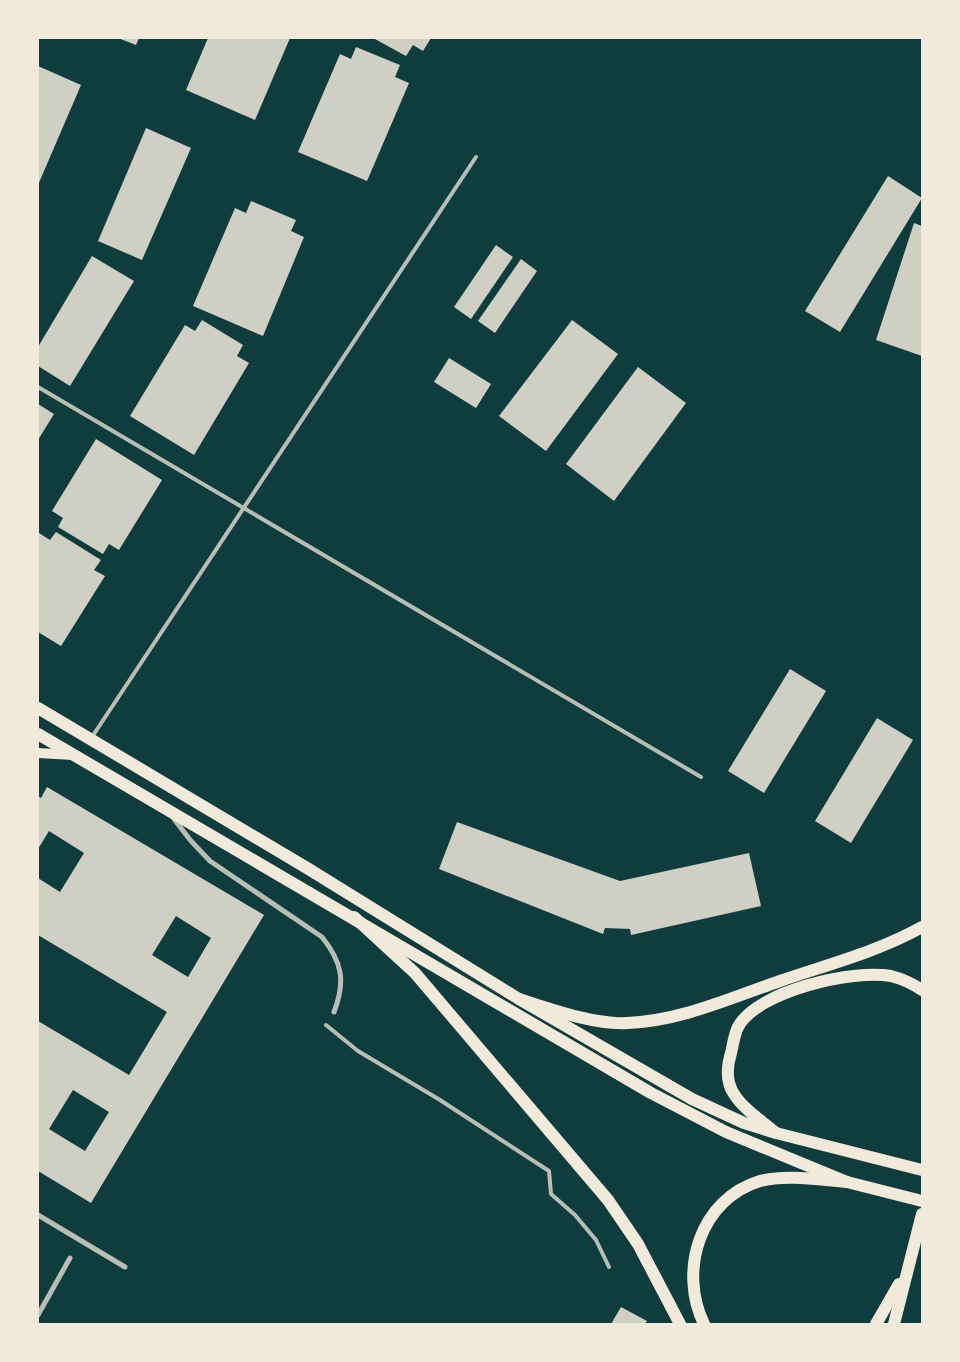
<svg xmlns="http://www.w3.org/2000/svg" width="960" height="1362" font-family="'Fira Sans',sans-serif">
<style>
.building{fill:#cfcfc3;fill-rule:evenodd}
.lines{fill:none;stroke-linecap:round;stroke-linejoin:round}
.service{stroke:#b8beb3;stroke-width:4}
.minor{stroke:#b8beb3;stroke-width:5}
.secondary{stroke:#f1e9da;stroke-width:10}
.primary{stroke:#f1e9da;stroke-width:12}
.trunk{stroke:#f1e9da;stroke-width:12}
</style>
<rect width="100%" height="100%" fill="#0f3d3e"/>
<!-- building -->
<g class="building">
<path d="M118 38H139L136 45Z"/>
<path d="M208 38H290L255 120 186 90Z"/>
<path d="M373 38H431L423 51 413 45 406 56Z"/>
<path d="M356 47 400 65 395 77 409 83 367 181 298 152 340 54 351 59Z"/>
<path d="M38 66 81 85 38 185Z"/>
<path d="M146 128 191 148 142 260 98 241Z"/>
<path d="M888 176 922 198 840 332 805 311Z"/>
<path d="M251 201 296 220 291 231 304 237 263 336 193 306 235 208 246 213Z"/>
<path d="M914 223 922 226V356L876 340Z"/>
<path d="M496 245 513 257 471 319 454 307Z"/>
<path d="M92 256 134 281 70 386 38 366V347Z"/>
<path d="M521 259 537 271 495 333 478 321Z"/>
<path d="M202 320 243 345 237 356 249 363 194 455 130 416 185 325 195 331Z"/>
<path d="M572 320 618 354 546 451 499 416Z"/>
<path d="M449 358 491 384 476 408 434 382Z"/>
<path d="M638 367 686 403 614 501 566 464Z"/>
<path d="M38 404 54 414 38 440Z"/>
<path d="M96 439 162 480 119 550 109 544 103 554 58 527 63 518 52 511Z"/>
<path d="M56 532 101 560 94 570 105 576 61 646 38 632V536L39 533 50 540Z"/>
<path d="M790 669 826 691 764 793 728 771Z"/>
<path d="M877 718 913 740 851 843 815 821Z"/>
<path d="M47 787 264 915 91 1203 38 1171V1021L129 1075 167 1012 38 935V878L60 892 84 853 49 831 38 849V796L41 798ZM176 916 211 938 188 977 152 955ZM73 1090 109 1112 85 1151 49 1129Z"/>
<path d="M457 822 620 881 749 853 761 906 631 935 630 929 605 928 603 934 439 869Z"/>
<path d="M621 1307 647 1321 645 1324H611Z"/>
</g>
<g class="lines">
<!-- service -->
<g class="service">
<path d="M38 387 701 777"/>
<path d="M92 737 476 157"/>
<path d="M326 1025 358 1051 440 1100 549 1171 551 1194 575 1215 596 1240 609 1267"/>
</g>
<!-- minor -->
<g class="minor">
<path d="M174 819 191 841 210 861 322 937C342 962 346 981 334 1012"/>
<path d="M38 1215 125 1267"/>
<path d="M38 1315 70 1258"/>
</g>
<!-- secondary -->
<path class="secondary" d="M38 753 73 755"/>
<!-- primary -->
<g class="primary">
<path d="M38 708 307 868 519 999 692 1099 744 1123 776 1133 922 1170"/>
<path d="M38 734 651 1093 726 1132 847 1182 922 1201"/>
</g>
<!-- trunk -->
<g class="trunk">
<path d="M354 917 415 973 608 1200 638 1244 680 1324"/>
<path d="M519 999C550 1009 595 1025 627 1023 681 1021 730 998 780 981 829 964 877 952 922 927"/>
<path d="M776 1133C762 1121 743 1109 734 1094 726 1082 727 1066 731 1053 733 1045 734 1035 738 1027 757 991 853 969 891 976 903 979 913 984 922 990"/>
<path d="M704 1324C678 1271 700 1199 760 1181 787 1174 820 1180 847 1182"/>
<path d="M876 1324 899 1284"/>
<path d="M894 1324 922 1214"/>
</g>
</g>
<!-- border -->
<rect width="960" height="1362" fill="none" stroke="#f1e9da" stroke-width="78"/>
</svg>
